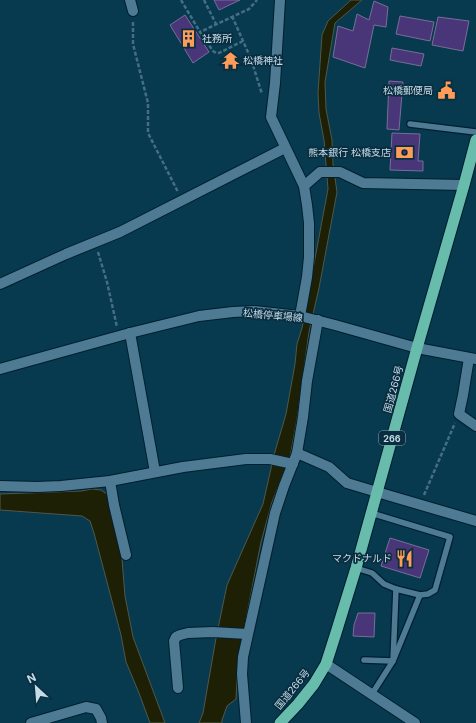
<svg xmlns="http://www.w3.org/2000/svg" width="476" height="723" font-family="Inter,'Noto Sans JP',sans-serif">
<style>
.water{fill:#1e2005;stroke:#505849}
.building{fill:#493679;stroke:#776e97}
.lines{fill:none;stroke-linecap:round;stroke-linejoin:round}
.service-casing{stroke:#001f2f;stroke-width:8}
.minor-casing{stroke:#001f2f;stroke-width:12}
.tertiary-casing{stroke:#001f2f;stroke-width:12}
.secondary-casing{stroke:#001f2f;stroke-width:12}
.trunk-casing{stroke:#001f2f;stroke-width:13}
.path{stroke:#456e82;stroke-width:2.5;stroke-dasharray:4 2;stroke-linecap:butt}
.service{stroke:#4e7b93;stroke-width:5.5}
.minor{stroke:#4e7b93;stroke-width:10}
.tertiary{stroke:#4e7b93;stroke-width:10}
.secondary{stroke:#4e7b93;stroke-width:10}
.trunk{stroke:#67bcac;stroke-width:11}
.labels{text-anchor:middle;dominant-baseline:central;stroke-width:3.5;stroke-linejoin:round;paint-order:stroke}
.shield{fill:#0a2e3f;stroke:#8ca7b6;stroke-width:1}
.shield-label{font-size:9px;font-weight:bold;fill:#c4dbe9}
.poi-label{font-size:10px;fill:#c4dbe9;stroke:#0a2e3f;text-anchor:end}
.street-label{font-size:10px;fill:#c4dbe9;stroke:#0a2e3f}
</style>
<rect width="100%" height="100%" fill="#07394f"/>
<!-- water -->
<g class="water">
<path d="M351 0H362L335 23 325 82 326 109 332 140 333 164 337 192 319 288 309 332 297 419 290 457 272 502 261 542 238 660 236 699 227 706 222 720V723H199L203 713 216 638 227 585 263 504 274 455 286 414 295 364 297 344 302 328 328 189 324 140 319 113 318 93 322 35 328 21Z"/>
<path d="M92 489 101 490 108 495 121 547 125 596 133 637 165 723H150L139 693 126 662 121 635 94 533 90 521 82 516 0 510V494L81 491Z"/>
</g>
<!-- building -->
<g class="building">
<path d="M214 0H240L219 10Z"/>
<path d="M374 1 388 7 386 27 374 25 365 68 333 57 338 26 353 31 357 14 369 20Z"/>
<path d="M185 15 209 52 193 63 170 25Z"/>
<path d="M400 16 434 22 430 41 396 34Z"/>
<path d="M438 17 469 21 463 51 432 45Z"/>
<path d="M392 48 424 54 421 66 390 60Z"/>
<path d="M389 81 403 82 399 130 387 129Z"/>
<path d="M392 133 420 134 418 161H423V171L390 170Z"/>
<path d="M390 538 429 550 420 578 381 566Z"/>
<path d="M358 613H375L374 637 353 636 354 625Z"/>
</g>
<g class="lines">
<defs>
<g id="service">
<path d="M410 124 476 132"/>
<path d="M356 568 372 573 384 584 396 589 420 595 428 594 435 590 450 537 371 513"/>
<path d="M364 660 393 661 396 589"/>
<path d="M372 694 393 661 420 595"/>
</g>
<g id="minor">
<path d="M130 0 133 11"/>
<path d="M280 0 275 83 271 117 304 186 307 205 309 223V257L307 277 300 316"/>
<path d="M304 186 320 172H340L363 183 464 185"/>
<path d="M0 284 66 254 120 232 285 148"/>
<path d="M130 333 155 472"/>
<path d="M469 358 463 395 459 414 476 426"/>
<path d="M297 453 329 467 347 483 377 492 476 521"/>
<path d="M110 481 114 505 126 555"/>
<path d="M178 688 174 641 176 637 180 635 188 633 213 632 247 634"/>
<path d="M31 723 86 707 96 709 101 718 102 723"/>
<path d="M246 723 242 674 243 657 275 513 284 486 297 453 303 417 307 381 318 320"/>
</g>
<g id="tertiary">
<path d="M0 486 37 487 61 486 110 481 183 467 246 459H270L293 464"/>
<path d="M326 664 415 723"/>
</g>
<path id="secondary" d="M0 369 130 333 199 316 233 312 254 311 300 316 335 325 417 348 476 359"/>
<path id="trunk" d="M280 723 298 704 314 684 326 664 335 636 356 568 417 348 464 185 476 140"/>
</defs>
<!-- service casing -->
<use href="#service" class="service-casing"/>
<!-- minor casing -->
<use href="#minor" class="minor-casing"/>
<!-- tertiary casing -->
<use href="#tertiary" class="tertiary-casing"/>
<!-- secondary casing -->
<use href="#secondary" class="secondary-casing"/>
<!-- trunk casing -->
<use href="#trunk" class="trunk-casing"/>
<!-- path -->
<g class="path">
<path d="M181 0 200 32"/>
<path d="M204 0 216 24"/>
<path d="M232 16 251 59 262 94"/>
<path d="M133 22V44L148 103V133L178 192"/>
<path d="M243 41 219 53H216L213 51 200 32 249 9 257 0"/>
<path d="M98 252 107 282 117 327"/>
<path d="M424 495 455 423"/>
</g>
<!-- service -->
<use href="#service" class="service"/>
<!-- minor -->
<use href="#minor" class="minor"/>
<!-- tertiary -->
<use href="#tertiary" class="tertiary"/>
<!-- secondary -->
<use href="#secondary" class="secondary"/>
<!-- trunk -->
<use href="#trunk" class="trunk"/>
</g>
<!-- icons -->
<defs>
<symbol id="building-bare" viewBox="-9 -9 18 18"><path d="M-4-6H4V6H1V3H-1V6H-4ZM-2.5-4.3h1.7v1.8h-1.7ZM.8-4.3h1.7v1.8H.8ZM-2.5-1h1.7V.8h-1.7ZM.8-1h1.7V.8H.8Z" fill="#fe9c58" stroke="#0a2e3f" stroke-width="2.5" paint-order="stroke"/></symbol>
<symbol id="temple-bare" viewBox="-9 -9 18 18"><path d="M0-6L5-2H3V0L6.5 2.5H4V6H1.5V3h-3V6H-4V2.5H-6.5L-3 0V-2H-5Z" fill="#fe9c58" stroke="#0a2e3f" stroke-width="2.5" paint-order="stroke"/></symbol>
<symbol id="civic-bare" viewBox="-9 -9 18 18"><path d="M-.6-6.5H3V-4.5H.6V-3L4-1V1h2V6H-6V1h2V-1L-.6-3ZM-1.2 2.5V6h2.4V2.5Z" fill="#fe9c58" stroke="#0a2e3f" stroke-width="2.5" paint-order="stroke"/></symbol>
<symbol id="bank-bare" viewBox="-9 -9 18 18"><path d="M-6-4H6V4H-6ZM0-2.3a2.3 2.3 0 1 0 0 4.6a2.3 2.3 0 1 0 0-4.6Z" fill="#fe9c58" stroke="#0a2e3f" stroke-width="2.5" paint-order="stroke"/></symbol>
<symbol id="restaurant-bare" viewBox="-9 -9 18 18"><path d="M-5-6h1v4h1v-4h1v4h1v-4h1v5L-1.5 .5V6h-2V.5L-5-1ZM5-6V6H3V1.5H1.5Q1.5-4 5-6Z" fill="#fe9c58" stroke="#0a2e3f" stroke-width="2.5" paint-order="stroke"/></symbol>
</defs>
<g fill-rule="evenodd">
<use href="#building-bare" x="176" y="26" width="25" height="25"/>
<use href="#temple-bare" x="218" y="48" width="25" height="25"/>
<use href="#civic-bare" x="434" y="78" width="25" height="25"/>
<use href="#bank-bare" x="392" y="140" width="25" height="25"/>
<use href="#restaurant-bare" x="392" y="546" width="25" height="25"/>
</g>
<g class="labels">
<!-- shield labels -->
<rect class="shield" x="379" y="431" width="26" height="14" rx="3"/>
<g class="shield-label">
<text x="392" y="438">266</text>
</g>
<!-- poi labels -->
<g class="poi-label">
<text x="202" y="38" text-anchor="start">社務所</text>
<text x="243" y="60" text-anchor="start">松橋神社</text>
<text x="433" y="90">松橋郵便局</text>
<text x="391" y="152">熊本銀行 松橋支店</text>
<text x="392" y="558">マクドナルド</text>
</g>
<!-- street labels -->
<g class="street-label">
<text transform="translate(273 315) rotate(5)">松橋停車場線</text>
<text transform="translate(393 389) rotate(-75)">国道266号</text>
<text transform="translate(292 689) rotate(-51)">国道266号</text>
</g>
</g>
<!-- north arrow -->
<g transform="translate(36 687) rotate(334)" stroke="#0a2e3f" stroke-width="3" paint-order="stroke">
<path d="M0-3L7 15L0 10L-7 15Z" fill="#c4dbe9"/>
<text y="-6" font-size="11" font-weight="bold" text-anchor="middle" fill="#c4dbe9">N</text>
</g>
</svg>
